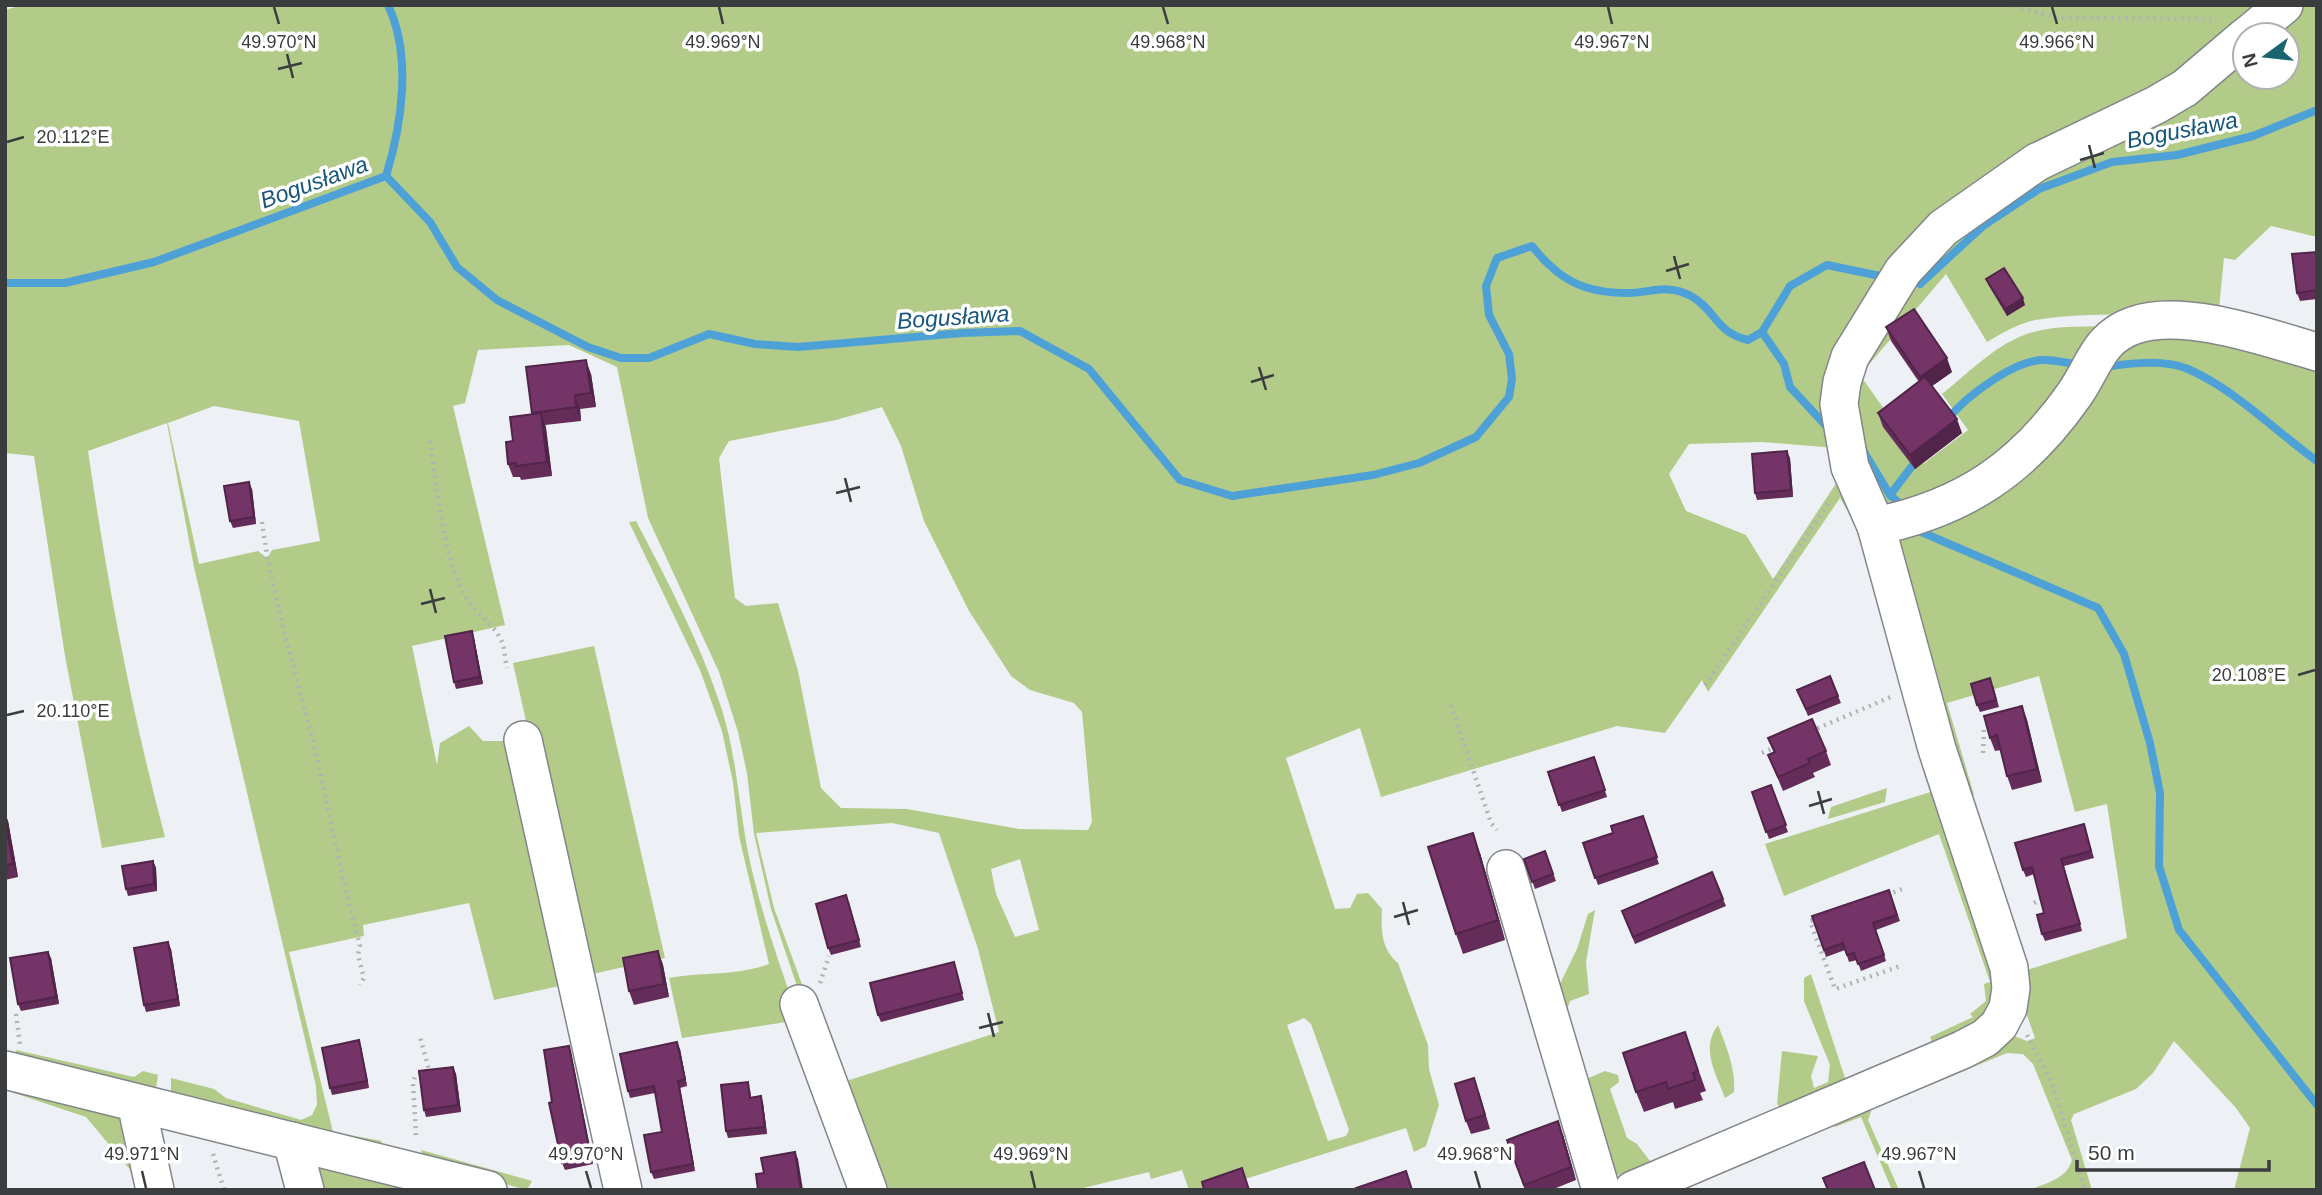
<svg xmlns="http://www.w3.org/2000/svg" width="2322" height="1195" font-family="Arial,sans-serif">
<style>
.green{fill:#b2cb89;fill-rule:evenodd}
.lines{fill:none;stroke-linecap:round;stroke-linejoin:round}
.stream{stroke:#4da1d6;stroke-width:8}
.minor-casing{stroke:#838689;stroke-width:40}
.path{stroke:#b0b3b6;stroke-width:4.5;stroke-dasharray:2 5;stroke-linecap:butt}
.minor{stroke:#fff;stroke-width:37}
.wall{fill:#642d59}
.shaded-wall{fill:#512449}
.building{fill:#743468;stroke:#512449;stroke-width:2}
.ticks{fill:none;stroke:#3a3c3d;stroke-width:2.5}
.labels{text-anchor:middle;dominant-baseline:central;stroke-width:7;stroke-linejoin:round;paint-order:stroke}
.water-label{font-size:23px;font-style:italic;fill:#18577b;stroke:#fff}
.ticks-label{font-size:18px;text-anchor:middle;fill:#3a3c3d;stroke:#fff;stroke-width:7;stroke-linejoin:round;paint-order:stroke}
</style>
<rect width="100%" height="100%" fill="#edf0f4"/>
<!-- green -->
<g class="green">
<path d="M22 5H2261L2171 83 2034 150 1871 307 1836 448 1762 442 1689 444 1669 474 1686 511 1746 535 1773 579 1837 482 1865 540 1840 498 1708 692 1702 680 1665 733 1617 726 1381 797 1360 728 1286 758 1335 909 1350 908 1357 894 1368 893 1382 909C1381 929 1381 949 1398 963L1428 1045 1429 1069 1439 1105 1426 1146 1414 1152 1406 1128 1210 1190H1189L1182 1170 1151 1179 1149 1172 1075 1190H871L825 1058 836 1044 828 1057 837 1084 999 1032 978 949 939 833 892 823 756 833 774 908 803 987 798 989 771 909 754 834 747 773 738 732 719 672 648 518 617 367 569 345 478 350 465 403 453 406 505 625 412 646 437 765 440 743 469 726 483 741H516L569 984 494 1000 469 903 363 925 364 936 289 952 333 1132 382 1141 378 1149 171 1095V1078L214 1089 226 1098 301 1120 312 1115 317 1105 316 1086 194 567 167 423 88 451C107 580 131 710 165 837L102 848 65 656 34 456 5 453V10ZM214 406 299 421 320 541 272 550 267 558 258 551 199 564 168 423ZM882 407 901 446 924 521 969 611 1011 676 1030 690 1074 703 1082 712 1092 822 1088 830 1019 829 907 809 841 808 821 788 798 671 778 603 746 606 735 598 719 458 729 441 836 420ZM1020 859 1039 930 1015 937 996 894 991 869ZM1304 1018 1311 1024 1349 1130 1346 1136 1328 1141 1287 1025Z"/>
<path d="M2306 5H2317V237L2271 226 2235 260 2224 258 2218 318C2160 316 2100 311 2042 319 2022 321 2004 332 1987 342L1946 274 1860 375 1923 464 1968 430 1942 394C1966 375 1989 351 2017 338 2045 324 2084 327 2115 326L2039 433 1912 511 1878 503 1849 390 1944 240 2245 55V77H2287V35H2269Z"/>
<path d="M2146 331 2317 358V1190H2234L2250 1128 2236 1108 2174 1041 2153 1073 2136 1089 2074 1114 2071 1120 2092 1190H2029C2046 1183 2067 1179 2072 1160L2033 1064 2023 1054 2007 1053 1872 1109 1868 1120 1899 1190H1892L1861 1117 1835 1127 1831 1114 2009 1034 2027 1041 2035 1038 2023 1004 2024 971 2127 938 2107 804 2075 812 2039 676 1947 703 1974 795 1958 797 1896 537Z"/>
<path d="M636 521C668 582 701 644 722 710 737 758 739 808 749 857 761 913 780 966 799 1020L682 1038 669 978C702 972 738 976 769 964L739 836 733 782 722 731 700 670 629 522Z"/>
<path d="M594 646 665 958 583 976 513 663Z"/>
<path d="M1887 788 1885 802 1828 819 1831 807Z"/>
<path d="M1940 789 2001 1005 1936 1052 1930 1037 1973 1017 1970 1014 1986 1001 1984 984 1990 982 1939 834 1784 896 1765 844Z"/>
<path d="M1595 910 1586 962 1589 994 1570 1001 1564 1018 1582 1081 1605 1071 1618 1075 1619 1082 1610 1089 1627 1138 1637 1144 1650 1161 1649 1167 1622 1177 1605 1168 1600 1156 1552 1010 1555 994 1577 949 1588 914Z"/>
<path d="M1811 974 1847 1084 1692 1157 1680 1149 1692 1151 1785 1111 1777 1104 1782 1051 1818 1056 1811 1076 1814 1088 1828 1082 1830 1065 1804 1001V978Z"/>
<path d="M1718 1025C1726 1046 1736 1069 1734 1092L1725 1098C1716 1073 1700 1049 1718 1025Z"/>
<path d="M16 1050 134 1077 143 1071 158 1075 156 1089 15 1058Z"/>
<path d="M5 1080 128 1108 138 1179 86 1117 5 1090Z"/>
<path d="M421 1150 532 1181 527 1190 424 1161Z"/>
<path d="M306 1155 397 1177 400 1190H310Z"/>
</g>
<g class="lines">
<!-- stream -->
<g class="stream">
<path d="M386 176C402 124 412 56 388 5"/>
<path d="M5 283H65L154 262 386 176 430 222 457 267 497 300 588 347 621 358H649L709 334 755 344 798 347 962 333 1020 331 1089 369 1180 480 1232 496 1373 475 1419 463 1476 437 1509 397 1512 379 1509 354 1489 315 1486 286 1497 258 1532 246C1559 280 1583 293 1628 293 1650 293 1667 283 1691 296 1716 310 1716 333 1748 340L1762 332 1790 286 1827 265 1885 277"/>
<path d="M1920 284 1983 226 2039 189 2112 162 2177 155 2253 136 2317 110"/>
<path d="M1762 332 1784 364 1790 387 1830 430"/>
<path d="M2102 368C2126 363 2165 359 2188 369 2236 390 2275 431 2317 461"/>
<path d="M1948 419C1965 397 2012 362 2041 360 2053 359 2067 363 2080 365"/>
<path d="M1861 447 1890 495 1904 507"/>
<path d="M1890 495 1919 457"/>
<path d="M1919 531 2098 608 2124 654 2150 743 2160 793 2159 866 2179 930 2317 1105"/>
</g>
<defs>
<g id="minor">
<path d="M2248 35 2284 5"/>
<path d="M1876 526C1964 508 2023 468 2074 395 2094 367 2098 337 2135 325 2185 308 2268 338 2317 352"/>
<path d="M523 740 623 1190"/>
<path d="M1506 869 1601 1190"/>
<path d="M799 1004 868 1190"/>
<path d="M5 1070 488 1190"/>
<path d="M141 1104 139 1117 155 1190"/>
<path d="M292 1141 305 1190"/>
<path d="M1633 1190 1962 1050 1985 1038 1999 1025 2008 1008 2011 988 2009 968 1937 749 1876 526 1850 467 1839 404 1842 382 1850 357 1903 271 1943 228 2037 162 2156 105 2185 88 2245 37"/>
</g>
</defs>
<!-- minor casing -->
<use href="#minor" class="minor-casing"/>
<!-- path -->
<g class="path">
<path d="M2008 5 2060 18 2216 19"/>
<path d="M430 441C437 487 442 548 462 590 471 611 493 621 502 642 505 650 505 660 507 668"/>
<path d="M262 522C272 597 295 669 313 741 329 809 341 877 360 945L358 955 364 978 360 985"/>
<path d="M1705 685 1830 501"/>
<path d="M1451 705 1491 823 1497 830"/>
<path d="M1811 731 1893 696"/>
<path d="M1762 753 1778 746"/>
<path d="M1983 753 1984 729 1990 721"/>
<path d="M1887 895 1902 889"/>
<path d="M2034 903 2045 897"/>
<path d="M1819 918 1810 921 1835 989 1903 965"/>
<path d="M820 983 829 956"/>
<path d="M16 1014 20 1045"/>
<path d="M2027 1035 2051 1081 2085 1190"/>
<path d="M416 1135 413 1083 415 1076 429 1070 420 1037"/>
<path d="M213 1154 224 1190"/>
</g>
<!-- minor -->
<use href="#minor" class="minor"/>
</g>
<!-- wall -->
<g class="wall">
<path d="M2317 252V299L2300 301 2297 293Z"/>
<path d="M1986 279 2025 305 2007 316 1989 286Z"/>
<path d="M1886 327 1952 372 1932 386 1962 433 1915 469 1883 427 1878 413 1919 382 1891 341Z"/>
<path d="M526 367 591 374 596 407 580 409 581 421 545 425 552 476 521 480 520 477H513L508 464 513 441 532 414Z"/>
<path d="M1790 458 1793 497 1757 500 1755 493Z"/>
<path d="M252 489 256 524 233 528 230 521Z"/>
<path d="M472 631 474 638 483 684 456 689 454 682Z"/>
<path d="M1830 676 1841 703 1808 716 1797 690Z"/>
<path d="M1993 685 1999 707 1980 712 1977 705Z"/>
<path d="M2022 706 2027 720 2042 782 2012 790 2007 776 2001 750 1995 751 1990 738Z"/>
<path d="M1768 738 1826 751 1831 765 1813 773 1815 777 1783 791 1768 755 1774 753Z"/>
<path d="M1594 757 1607 797 1562 812 1548 772Z"/>
<path d="M1771 785 1788 832 1769 839 1752 792Z"/>
<path d="M5 814 8 821 18 877 5 880Z"/>
<path d="M1643 816 1659 864 1598 885 1583 843 1613 833Z"/>
<path d="M2086 831 2094 858 2064 866 2082 931 2045 941 2042 934 2044 913 2034 874 2026 877 2023 870Z"/>
<path d="M1545 851 1556 881 1535 889 1524 859Z"/>
<path d="M1480 853 1505 940 1463 954 1456 934Z"/>
<path d="M153 861 156 868 157 891 128 896 126 889Z"/>
<path d="M1889 890 1900 921 1876 930 1886 961 1861 971 1857 960 1849 962 1845 950 1826 957 1812 916Z"/>
<path d="M1723 899 1726 906 1635 944 1622 911Z"/>
<path d="M849 902 861 947 831 955 828 948Z"/>
<path d="M171 949 180 1006 146 1012 144 1005Z"/>
<path d="M658 951 663 965 669 997 634 1005 629 991Z"/>
<path d="M51 958 59 1004 21 1011 18 1004Z"/>
<path d="M954 962 964 1000 881 1022 878 1015Z"/>
<path d="M1685 1032 1706 1091 1700 1093 1703 1100 1675 1109 1673 1102 1644 1112 1636 1092Z"/>
<path d="M569 1046 571 1053 593 1164 565 1170 562 1163 552 1102Z"/>
<path d="M361 1047 369 1088 332 1095 330 1088Z"/>
<path d="M680 1049 687 1086 680 1088 695 1171 654 1179 651 1172 662 1132 655 1093 630 1098 628 1091Z"/>
<path d="M453 1067 456 1074 461 1112 426 1117 424 1110Z"/>
<path d="M750 1089 751 1097 761 1096 763 1103 767 1134 728 1138 726 1131Z"/>
<path d="M1479 1092 1490 1129 1471 1134 1466 1121Z"/>
<path d="M1563 1135 1576 1180 1551 1190H1525L1507 1140Z"/>
</g>
<!-- shaded-wall -->
<g class="shaded-wall">
<path d="M2023 298 2025 305 2007 316 2005 309Z"/>
<path d="M1947 358 1952 372 1925 391 1920 377Z"/>
<path d="M586 360 591 374 596 407 591 393Z"/>
<path d="M575 395 580 409 581 421 576 407Z"/>
<path d="M541 413 546 427 552 476 547 462Z"/>
<path d="M1957 419 1962 433 1915 469 1910 455Z"/>
<path d="M1787 451 1790 458 1793 497 1791 490Z"/>
<path d="M249 482 252 489 256 524 254 517Z"/>
<path d="M472 631 474 638 483 684 480 677Z"/>
<path d="M2022 706 2027 720 2042 782 2037 769Z"/>
<path d="M5 814 8 821 18 877 13 864 5 820Z"/>
<path d="M1473 833 1480 853 1505 940 1498 920Z"/>
<path d="M153 861 156 868 157 891 154 884Z"/>
<path d="M168 942 171 949 180 1006 178 999Z"/>
<path d="M658 951 663 965 669 997 664 984Z"/>
<path d="M48 952 51 958 59 1004 56 997Z"/>
<path d="M359 1040 361 1047 369 1088 367 1081Z"/>
<path d="M677 1042 680 1049 687 1086 685 1079Z"/>
<path d="M569 1046 571 1053 593 1164 591 1157Z"/>
<path d="M453 1067 456 1074 461 1112 458 1105Z"/>
<path d="M678 1081 680 1088 695 1171 693 1164Z"/>
<path d="M761 1096 763 1103 767 1134 765 1127Z"/>
<path d="M1558 1121 1563 1135 1576 1180 1571 1167Z"/>
<path d="M795 1152 798 1159 803 1190H801Z"/>
</g>
<!-- building -->
<g class="building">
<path d="M2317 252V290L2297 293 2292 254Z"/>
<path d="M2004 268 2023 298 2005 309 1986 279Z"/>
<path d="M1914 309 1947 358 1920 377 1886 327Z"/>
<path d="M586 360 591 393 575 395 576 407 532 413 526 367Z"/>
<path d="M1925 377 1957 419 1910 455 1878 413Z"/>
<path d="M541 413 547 462 516 466V463L508 464 506 442 513 441 510 417Z"/>
<path d="M1787 451 1791 490 1755 493 1752 454Z"/>
<path d="M249 482 254 517 230 521 224 486Z"/>
<path d="M472 631 480 677 454 682 445 636Z"/>
<path d="M1830 676 1838 696 1806 709 1797 690Z"/>
<path d="M1990 678 1996 700 1977 705 1971 684Z"/>
<path d="M2022 706 2037 769 2007 776 1997 735 1990 738 1984 716Z"/>
<path d="M1812 719 1826 751 1808 759 1810 763 1778 777 1768 755 1775 752 1768 738Z"/>
<path d="M1594 757 1605 790 1559 805 1548 772Z"/>
<path d="M1771 785 1786 825 1766 832 1752 792Z"/>
<path d="M1643 816 1657 857 1595 878 1583 843 1613 833 1611 826Z"/>
<path d="M5 820 13 864 5 865Z"/>
<path d="M2084 824 2091 851 2061 859 2080 924 2042 934 2037 915 2044 913 2032 867 2023 870 2015 843Z"/>
<path d="M1473 833 1498 920 1456 934 1428 847Z"/>
<path d="M1545 851 1553 874 1532 882 1524 859Z"/>
<path d="M153 861 154 884 126 889 122 866Z"/>
<path d="M1712 872 1723 899 1633 937 1622 911Z"/>
<path d="M1889 890 1897 915 1873 923 1884 955 1858 964 1854 953 1847 955 1843 943 1824 950 1812 916Z"/>
<path d="M846 895 859 940 828 948 816 904Z"/>
<path d="M168 942 178 999 144 1005 134 948Z"/>
<path d="M658 951 664 984 629 991 623 958Z"/>
<path d="M48 952 56 997 18 1004 10 958Z"/>
<path d="M954 962 962 993 878 1015 870 983Z"/>
<path d="M1685 1032 1698 1071 1693 1073 1695 1080 1668 1089 1666 1082 1636 1092 1623 1053Z"/>
<path d="M359 1040 367 1081 330 1088 322 1048Z"/>
<path d="M677 1042 685 1079 678 1081 693 1164 651 1172 644 1135 662 1132 654 1086 628 1091 620 1054Z"/>
<path d="M569 1046 591 1157 562 1163 549 1103 552 1102 544 1050Z"/>
<path d="M453 1067 458 1105 424 1110 419 1071Z"/>
<path d="M1474 1078 1485 1115 1466 1121 1455 1084Z"/>
<path d="M748 1082 750 1098 761 1096 765 1127 726 1131 721 1085Z"/>
<path d="M1558 1121 1571 1167 1524 1185 1507 1140Z"/>
<path d="M795 1152 801 1190H758L756 1174 764 1173 761 1158Z"/>
<path d="M1864 1162 1875 1190H1828L1823 1178Z"/>
<path d="M1242 1168 1249 1190H1204L1202 1182Z"/>
<path d="M1406 1171 1412 1190H1357L1356 1188Z"/>
</g>
<!-- ticks -->
<path class="ticks" d="M274 7 279 24M719 7 723 24M1163 7 1168 24M1608 7 1612 24M2052 7 2057 24M287 54 293 78M278 69 302 63M7 142 24 137M2089 145 2095 168M2080 160 2104 153M1674 256 1680 279M1666 271 1689 264M1259 367 1266 390M1251 382 1274 375M845 478 851 502M836 493 860 487M430 589 436 613M421 604 445 598M2298 675 2315 670M7 715 24 711M1818 791 1824 814M1809 806 1832 799M1403 902 1409 925M1394 917 1418 910M988 1013 994 1037M979 1028 1003 1022M142 1171 146 1188M586 1171 591 1188M1031 1171 1035 1188M1475 1171 1480 1188M1919 1171 1924 1188"/>
<g class="labels">
<!-- water labels -->
<g class="water-label">
<text transform="translate(2182 130) rotate(-11)">Bogusława</text>
<text transform="translate(314 182) rotate(-20)">Bogusława</text>
<text transform="translate(953 317) rotate(-4)">Bogusława</text>
</g>
</g>
<g class="ticks-label">
<text x="2057" y="48">49.966°N</text>
<text x="279" y="48">49.970°N</text>
<text x="723" y="48">49.969°N</text>
<text x="1168" y="48">49.968°N</text>
<text x="1612" y="48">49.967°N</text>
<text x="73" y="143">20.112°E</text>
<text x="2249" y="681">20.108°E</text>
<text x="73" y="717">20.110°E</text>
<text x="142" y="1160">49.971°N</text>
<text x="586" y="1160">49.970°N</text>
<text x="1031" y="1160">49.969°N</text>
<text x="1475" y="1160">49.968°N</text>
<text x="1919" y="1160">49.967°N</text>
</g>
<!-- border -->
<rect width="2322" height="1195" fill="none" stroke="#3a3c3d" stroke-width="14"/>
<!-- north arrow -->
<g transform="translate(2266 56) rotate(255)"><circle r="33" fill="#ffffff" stroke="#b0b1b1" stroke-width="2"/>
<path d="M0-5L12 26L0 18L-12 26Z" fill="#19646f"/>
<text y="-10" font-size="19" font-weight="bold" text-anchor="middle" fill="#3a3c3d">N</text>
</g>
<!-- scale -->
<path d="M2077 1160v10h192v-10" fill="none" stroke="#3a3c3d" stroke-width="3.5"/>
<text x="2088" y="1160" font-size="21" fill="#3a3c3d" stroke="#ffffff" stroke-width="5" paint-order="stroke">50 m</text>
</svg>
